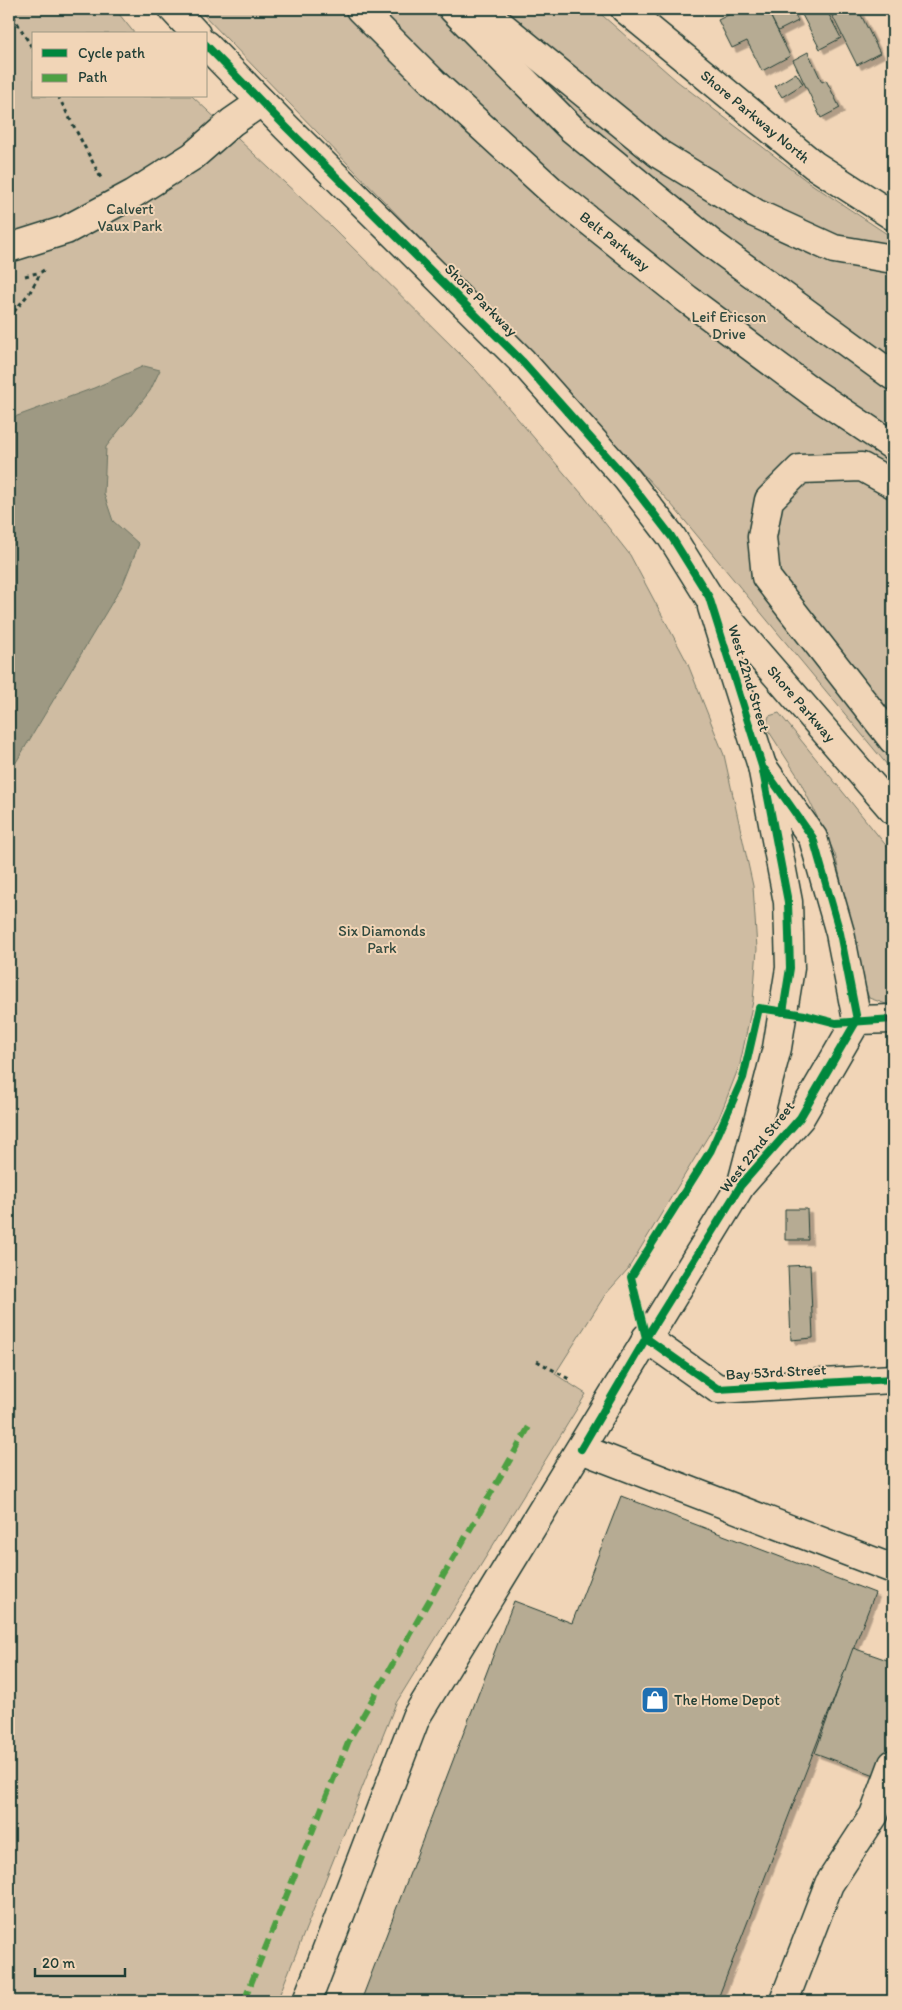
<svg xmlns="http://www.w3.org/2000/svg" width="902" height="2010" font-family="Itim,sans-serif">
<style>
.green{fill:#cfbca2;stroke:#777c6b}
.water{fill:#9e9983;stroke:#6b7463}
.building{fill:#b6ab93;stroke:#1f3d34;filter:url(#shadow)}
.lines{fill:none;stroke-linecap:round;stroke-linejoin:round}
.minor-casing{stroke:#1f3d34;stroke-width:31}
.highway-casing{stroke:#1f3d34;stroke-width:31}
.path{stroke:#1f3d34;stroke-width:3;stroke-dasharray:4 4;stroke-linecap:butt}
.minor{stroke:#f1d5b7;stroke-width:28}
.highway{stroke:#f1d5b7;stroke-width:28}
.quiet{stroke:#4da043;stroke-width:6;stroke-dasharray:12 6;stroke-linecap:butt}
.cycleway-casing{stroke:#f1d5b7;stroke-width:11}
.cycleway{stroke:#00873e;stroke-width:8}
.labels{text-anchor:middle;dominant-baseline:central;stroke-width:4;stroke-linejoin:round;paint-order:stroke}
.street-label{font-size:15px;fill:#1f3d34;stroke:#f1d5b7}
.park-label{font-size:15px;fill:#314a3f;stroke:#f1d5b7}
.poi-label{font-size:15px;fill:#1f3d34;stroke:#f1d5b7;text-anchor:start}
</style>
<defs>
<filter id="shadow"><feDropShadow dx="4.5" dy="4.5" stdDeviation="0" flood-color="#0004"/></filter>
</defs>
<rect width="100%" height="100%" fill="#f1d5b7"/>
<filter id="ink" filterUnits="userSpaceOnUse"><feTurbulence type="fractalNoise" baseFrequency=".02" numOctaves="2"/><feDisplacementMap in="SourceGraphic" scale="10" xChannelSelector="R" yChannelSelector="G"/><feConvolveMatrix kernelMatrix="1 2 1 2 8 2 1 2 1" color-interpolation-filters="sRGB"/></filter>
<g filter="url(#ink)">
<!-- green -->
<g class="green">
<path d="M9 9H115L135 34H34V96H192L332 227 476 370 582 494 630 555 687 662 724 755 753 886 757 949 753 1001 740 1064 719 1118 628 1269 605 1295 555 1374 586 1394 396 1703 277 2001H9Z"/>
<path d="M198 9H595L677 81 807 181 893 238V772L671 504 532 354Z"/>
<path d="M779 713 893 854V1004H886L869 998 862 979 835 854 797 775 766 727 769 716Z"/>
</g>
<!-- water -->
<path class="water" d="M144 366 160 370 150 391 106 447 104 494 113 521 139 544 123 584 9 774V419L94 388Z"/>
<!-- building -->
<g class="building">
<path d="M740 9H767L790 56 762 71 747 41 732 48 718 20Z"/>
<path d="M767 9H792L798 21 778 31Z"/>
<path d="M799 9H826L841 38 820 49Z"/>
<path d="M829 9H858L880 53 857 65Z"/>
<path d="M808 52 822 82 826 80 840 108 821 118 793 60Z"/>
<path d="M796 73 803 84 782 97 775 86Z"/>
<path d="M785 1209H807L808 1240H785Z"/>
<path d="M810 1265 813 1338 791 1340 788 1266Z"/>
<path d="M621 1496 875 1593 717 2001H361L514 1601 572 1623Z"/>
<path d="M853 1648 893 1662V1751L883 1778 815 1753Z"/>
</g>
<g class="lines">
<defs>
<g id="minor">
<path d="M173 9 196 34"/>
<path id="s1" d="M625 9 814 165 893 216"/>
<path id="s2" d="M206 45 287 128 522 361 627 479 671 536 709 597 893 810"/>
<path d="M9 248 66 230 133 194 193 156 232 122 261 102"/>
<path d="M712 607 762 766 788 902 790 968 777 1048 743 1179"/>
<path d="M857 1020 893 1019"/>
<path d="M646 1338 718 1389 893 1379"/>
<path d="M581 1449 893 1569"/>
<path d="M307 2001 416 1717 741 1185 800 1118 857 1020 840 933 813 838 762 766"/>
<path d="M784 2001 829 1884 874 1815 893 1764"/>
</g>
<g id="highway">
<path id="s3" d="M360 9 433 82 552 191 687 299 815 394 893 446"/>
<path d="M453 9 571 128 712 244 893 376"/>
<path d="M481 9 659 154 755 213 834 249 893 259"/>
<path d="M893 484 862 467 800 469 769 500 762 537 766 577 893 740"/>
</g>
</defs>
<!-- minor casing -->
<use href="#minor" class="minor-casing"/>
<!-- highway casing -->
<use href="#highway" class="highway-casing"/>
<!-- path -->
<g class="path">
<path d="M9 9 34 51"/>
<path d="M58 96 101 178"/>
<path d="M25 276 41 272 47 268"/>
<path d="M9 280 16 278"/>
<path d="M9 318 30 292 41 272"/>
<path d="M537 1361 569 1379"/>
</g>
<!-- minor -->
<use href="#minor" class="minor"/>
<!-- highway -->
<use href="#highway" class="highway"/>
<!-- quiet -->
<path class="quiet" d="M244 2001 350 1738 530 1425"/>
<defs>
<g id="cycleway">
<path d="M206 45 287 128 522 361 627 479 671 536 709 597 762 766 788 902 790 968 783 1012"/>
<path d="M646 1338 631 1277 711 1150 743 1078 759 1008 805 1015 836 1023 893 1019"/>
<path d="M646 1338 718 1389 893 1379"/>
<path d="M581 1449 646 1338 741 1185 800 1118 857 1020 840 933 813 838 765 770"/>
</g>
</defs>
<!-- cycleway casing -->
<use href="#cycleway" class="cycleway-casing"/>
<!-- cycleway -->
<use href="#cycleway" class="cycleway"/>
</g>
</g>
<!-- icons -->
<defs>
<symbol id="shop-square" viewBox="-11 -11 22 22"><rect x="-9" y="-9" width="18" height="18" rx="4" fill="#1f6fb2" stroke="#f1d5b7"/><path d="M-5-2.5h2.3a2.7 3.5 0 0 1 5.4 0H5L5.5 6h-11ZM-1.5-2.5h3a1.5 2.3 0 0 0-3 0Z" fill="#fff"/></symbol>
</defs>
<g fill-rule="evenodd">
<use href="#shop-square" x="639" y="1684" width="32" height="32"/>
</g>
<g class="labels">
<!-- street labels -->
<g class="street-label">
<text stroke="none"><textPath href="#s1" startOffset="169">Shore Parkway North</textPath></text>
<text stroke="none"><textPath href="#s3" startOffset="345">Belt Parkway</textPath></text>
<text transform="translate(481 300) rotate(45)">Shore Parkway</text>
<text transform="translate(749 678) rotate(73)">West 22nd Street</text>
<text stroke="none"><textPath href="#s2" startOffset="890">Shore Parkway</textPath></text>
<text transform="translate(757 1147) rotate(-52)">West 22nd Street</text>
<text transform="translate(776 1372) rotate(-3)">Bay 53rd Street</text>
</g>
<!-- park labels -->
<g class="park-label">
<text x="130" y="209">Calvert<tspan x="130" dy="17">Vaux Park</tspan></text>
<text x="729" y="317">Leif Ericson<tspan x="729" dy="17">Drive</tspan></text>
<text x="382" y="931">Six Diamonds<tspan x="382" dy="17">Park</tspan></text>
</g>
<!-- poi labels -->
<g class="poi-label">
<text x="674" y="1700">The Home Depot</text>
</g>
</g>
<!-- margin -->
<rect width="902" height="2010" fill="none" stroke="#f1d5b7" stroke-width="30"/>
<rect x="15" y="15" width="872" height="1980" fill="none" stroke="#1f3d34" stroke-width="2" filter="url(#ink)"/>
<!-- legend -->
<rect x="32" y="32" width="175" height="65" fill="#f1d5b7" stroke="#9d9883"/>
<rect x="42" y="49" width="25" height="8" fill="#00873e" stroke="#9d9883"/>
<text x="78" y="58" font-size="15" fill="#1f3d34">Cycle path</text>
<rect x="42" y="74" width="25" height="8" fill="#4da043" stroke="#9d9883"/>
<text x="78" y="82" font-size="15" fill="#1f3d34">Path</text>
<!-- scale -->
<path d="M35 1968v8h90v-8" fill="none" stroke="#1f3d34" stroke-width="2.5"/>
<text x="42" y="1968" font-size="15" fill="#1f3d34" stroke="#f1d5b7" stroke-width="4" paint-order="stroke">20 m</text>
</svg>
